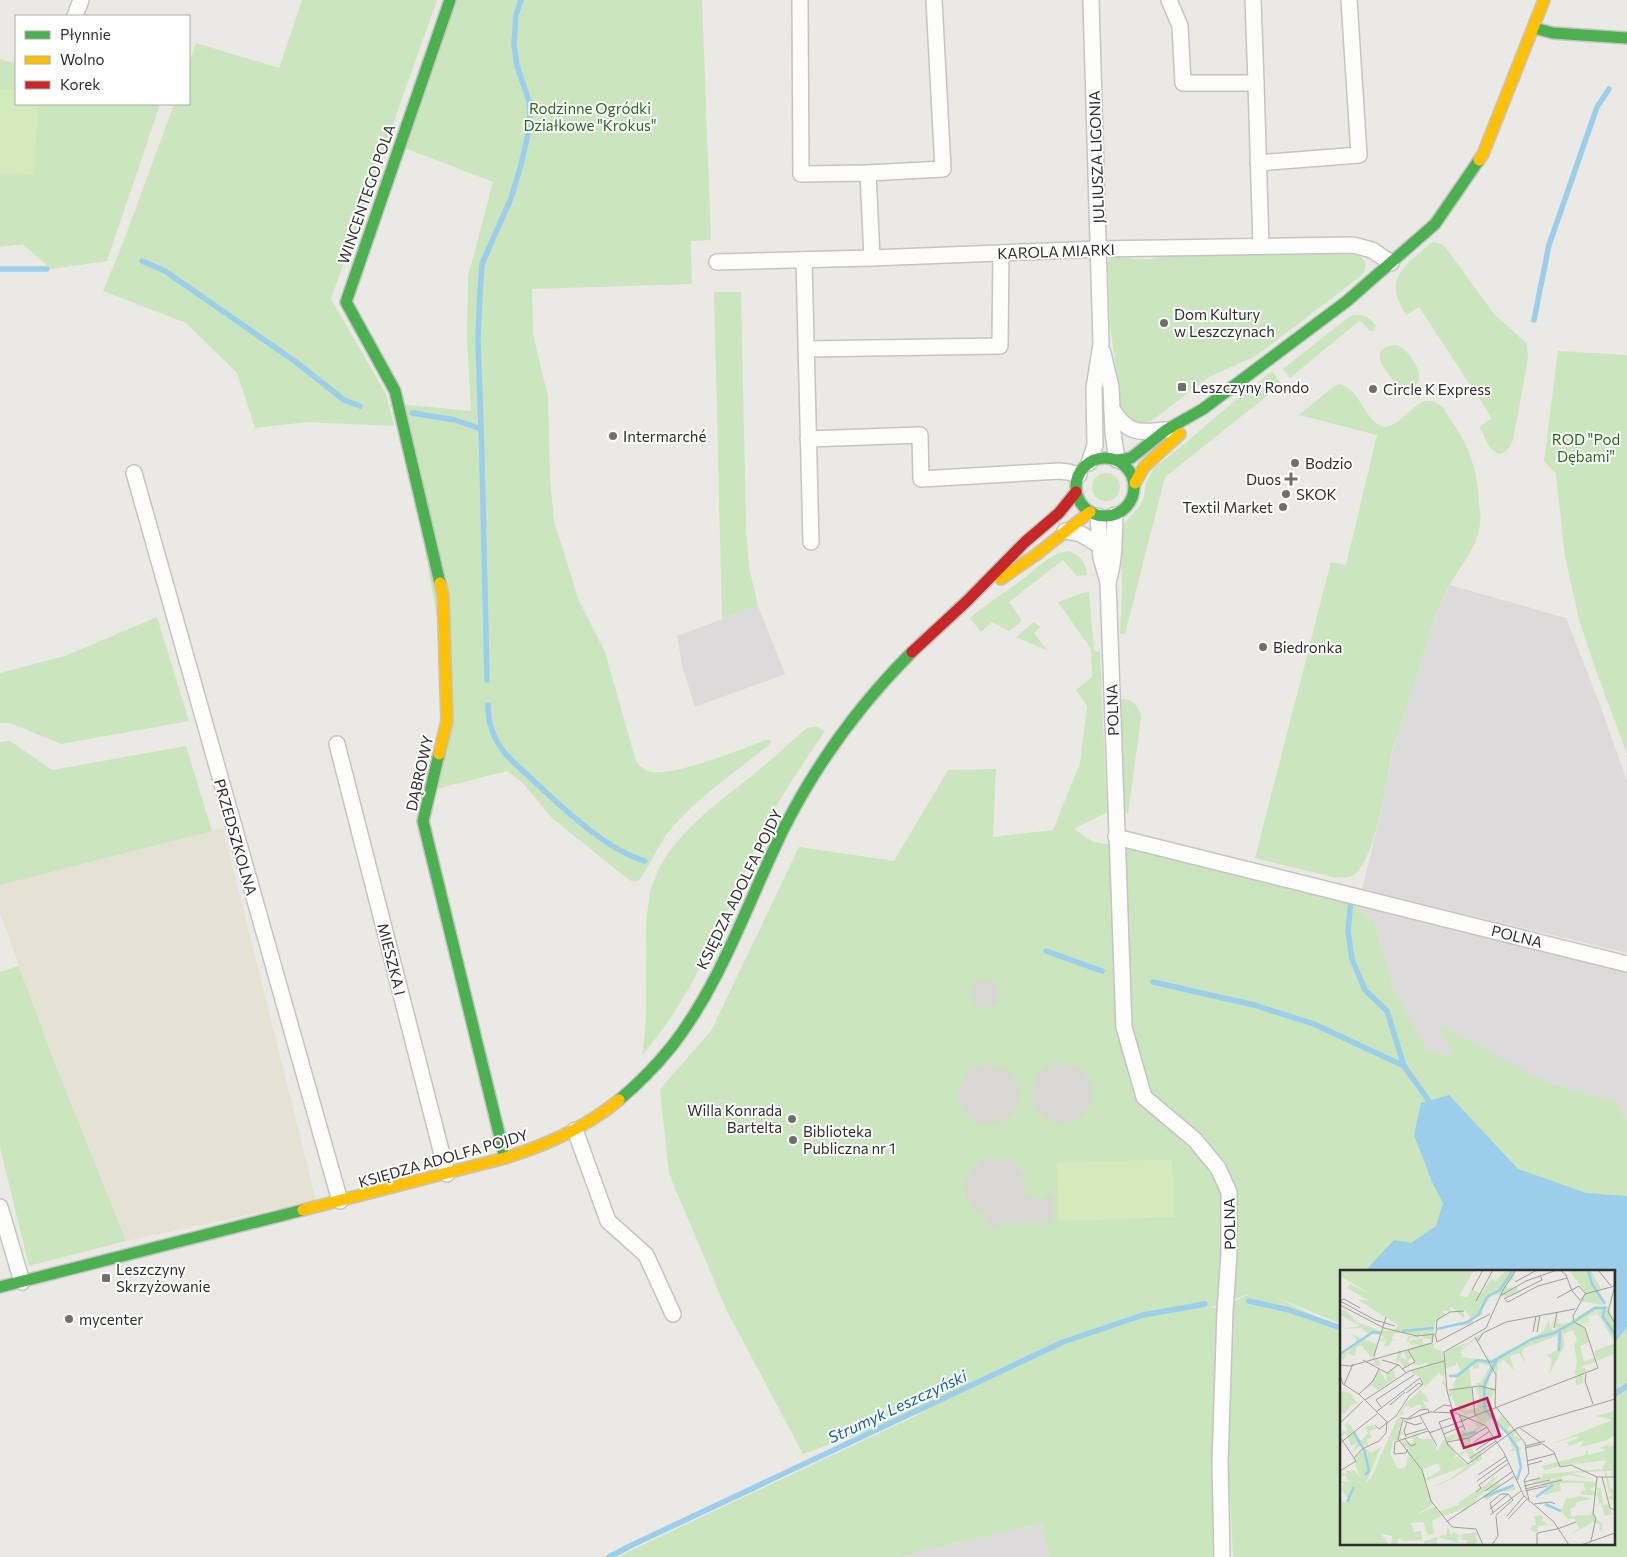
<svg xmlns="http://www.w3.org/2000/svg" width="1627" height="1557" font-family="Commissioner,sans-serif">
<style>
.industrial{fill:#dcdadb}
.education{fill:#e5e1d3}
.green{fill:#cbe5be;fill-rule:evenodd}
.pitch{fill:#d4e9bc}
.plaza{fill:#d9d7d2}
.water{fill:#9aceea}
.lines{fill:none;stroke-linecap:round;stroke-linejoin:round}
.stream{stroke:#9aceea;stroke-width:5.5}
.street-casing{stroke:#c5c4c4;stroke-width:18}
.fast-casing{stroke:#c5c4c4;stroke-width:14}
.slow-casing{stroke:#c5c4c4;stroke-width:14}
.jam-casing{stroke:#c5c4c4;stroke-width:14}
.street{stroke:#fcfcfb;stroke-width:15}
.fast{stroke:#4caf50;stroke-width:11}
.slow{stroke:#ffc107;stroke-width:11}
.jam{stroke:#c62828;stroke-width:11}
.poi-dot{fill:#706f6d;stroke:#fff;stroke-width:2}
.labels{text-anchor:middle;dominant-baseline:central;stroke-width:4;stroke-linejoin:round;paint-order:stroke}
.park-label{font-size:15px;fill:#266a1d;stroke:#fff}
.street-label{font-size:15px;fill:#2d2d2d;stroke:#fff}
.poi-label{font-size:15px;fill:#2d2d2d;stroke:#fff;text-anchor:start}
.water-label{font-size:16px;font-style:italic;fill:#12609d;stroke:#fff}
.inset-river{fill:none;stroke:#9aceea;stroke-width:2.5}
.inset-road{fill:none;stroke:#9f9e9b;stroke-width:1}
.view{fill:#c2185b;fill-opacity:0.15;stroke:#c2185b;stroke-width:2.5}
.inset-edge{fill:none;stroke:#2d2d2d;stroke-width:2.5}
</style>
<rect width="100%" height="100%" fill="#ebe9e4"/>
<!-- industrial -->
<g class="industrial">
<path d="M1450 585 1566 618 1600 705 1627 781V953L1362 889 1382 808 1393 750 1435 618Z"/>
<path d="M758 606 785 674 695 707 683 669 677 636Z"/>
<path d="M1344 896 1627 971V1121L1614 1101 1427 1050 1392 984 1374 921Z"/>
<path d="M1042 1524 1049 1557H899L934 1548Z"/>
</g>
<!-- education -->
<path class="education" d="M223 828 316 1200 126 1241 55 1064 0 913V885Z"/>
<!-- green -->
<g class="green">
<path d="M302 0H437L331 299 386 394 394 426 308 422 255 428 237 373 186 323 103 291 123 243 174 104H189V63L196 43 279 68Z"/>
<path d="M457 0H702L711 240 691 241 692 284 532 289 533 334 548 397 550 479 554 521 579 601 605 652 636 761C639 765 643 769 648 771 670 779 741 749 765 740H769L771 741 770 744C737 771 692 801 666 835 660 843 643 878 638 881 633 883 628 879 624 876L552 818 522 782 507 771 432 790 450 687 398 404 471 411 467 338 468 277 493 182 405 148Z"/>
<path d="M0 59 16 64V104H160L107 261 51 269 23 244 0 247Z"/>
<path d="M1435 242 1441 244 1446 248 1494 314 1527 344 1528 359 1513 440C1510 447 1507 452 1499 454 1485 447 1487 437 1479 427L1492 418 1419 307 1406 315C1382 278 1404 267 1431 243Z"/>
<path d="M1351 252C1363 255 1370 264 1362 275L1256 356 1209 377 1154 419C1136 428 1134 422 1119 411L1115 362 1110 325 1108 264 1110 257C1119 256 1126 259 1134 259 1145 260 1156 258 1166 256Z"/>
<path d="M714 292H741L746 527 749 567 758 606 722 619Z"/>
<path d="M1353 315C1365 314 1369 317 1376 326L1373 331H1370L1360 320 1290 378 1283 369 1346 319Z"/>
<path d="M1396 345C1408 349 1422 369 1419 381L1413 388C1409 389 1405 389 1401 388 1396 386 1393 380 1390 376 1379 362 1371 347 1396 345Z"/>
<path d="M1558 351 1627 355V754L1594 665 1579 619 1565 557 1556 474 1544 461Z"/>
<path d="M1272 371 1282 384 1165 477 1125 634H1120L1122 591 1121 535 1122 527 1126 521 1139 507 1144 496 1146 483 1154 468 1188 441 1214 418Z"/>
<path d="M1339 384C1360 388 1363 418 1381 426 1400 433 1416 391 1437 403 1444 407 1447 414 1451 420 1470 448 1478 471 1479 505 1480 511 1481 517 1480 524 1477 548 1462 564 1450 584 1445 594 1441 605 1436 615 1431 628 1428 641 1423 655 1416 679 1408 703 1400 727 1398 735 1394 743 1392 752 1387 778 1376 863 1352 876 1346 878 1339 877 1333 877L1255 858 1331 562 1346 565 1377 435 1299 415 1334 386Z"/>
<circle cx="1106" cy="487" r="14"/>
<path d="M1068 551C1081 556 1086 562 1087 575L1077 576 1063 560 1009 602 1021 619V622L1009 631 992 622 981 632 970 618C986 604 1005 593 1023 579 1038 568 1049 554 1068 551Z"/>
<path d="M1089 591 1094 651 1100 652 1107 812 1074 829 1093 842 1179 855 1344 896 1374 921 1392 984 1427 1050 1454 1057 1437 1023 1548 1083 1614 1101 1627 1121V1557H1233L1228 1457 1233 1302 1252 1293 1209 1308 1220 1307 1223 1557H1049L1042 1524 934 1548 899 1557H617L926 1411 803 1454 727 1311 669 1174 660 1089 711 1031 799 847 894 861 948 770 996 769 993 837 1053 830 1080 763 1087 706 1076 690 1092 677 1091 649 1058 602ZM1341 1271H1613V1543H1341V1329L1276 1297 1341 1324Z"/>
<path d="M157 617 189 721 61 744 10 723H0V673L65 656Z"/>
<path d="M1034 622 1040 627 1034 633 1048 651 1016 637Z"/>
<path d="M1125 699C1134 701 1139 707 1141 717L1128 814 1124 810 1120 700Z"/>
<path d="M812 727H817L825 731C804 762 783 792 766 825 729 903 700 989 642 1055 651 1004 641 951 649 899 659 842 714 807 755 773 773 759 789 743 807 728Z"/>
<path d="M10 741 52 770 186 746 212 831 0 885V742Z"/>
<path d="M19 966 55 1064 126 1241 29 1266 0 1148V972Z"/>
</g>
<!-- pitch -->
<g class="pitch">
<path d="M0 89 16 90V104H38L34 175 0 173Z"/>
<path d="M1172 1159 1174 1217 1059 1221 1057 1163Z"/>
</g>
<!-- plaza -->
<g class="plaza">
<circle cx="985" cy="994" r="14"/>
<circle cx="1062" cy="1093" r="30"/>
<circle cx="989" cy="1095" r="30"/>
<path d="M1011 1158 1025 1176V1195L1043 1200 1046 1196 1053 1194V1223L1016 1224 1013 1222 997 1227 984 1225 987 1216 975 1210 970 1203 966 1197 965 1184 968 1174 974 1167 981 1160Z"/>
</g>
<!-- water -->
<path class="water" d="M1449 1095 1518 1169 1586 1193 1627 1196V1327L1613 1345V1271H1365L1394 1240 1411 1243 1436 1226 1443 1203 1432 1182 1414 1135 1421 1103Z"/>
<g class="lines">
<!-- stream -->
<g class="stream">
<path d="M142 261 165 271 296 362 344 400 360 406"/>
<path d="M0 269H47"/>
<path d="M1534 320 1549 245 1597 107 1609 89"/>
<path d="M412 413 455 420 481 429"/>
<path d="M487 680 482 458 478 339 480 292 482 264 511 198 521 165 528 134 530 113 529 101 517 66 514 44 516 15 521 0"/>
<path d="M488 705C488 722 493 738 504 752 513 763 526 773 537 784 566 811 607 850 645 861"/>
<path d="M1351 900 1348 931 1352 959 1365 990 1387 1011 1404 1066 1429 1101"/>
<path d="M1046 951 1102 971"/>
<path d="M1153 982 1254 1005 1314 1024 1404 1066"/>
<path d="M1249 1301 1289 1310 1341 1328"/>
<path d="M1613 1395 1627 1386"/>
<path d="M609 1557 630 1546 1063 1342 1143 1315 1205 1304"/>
</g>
<defs>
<g id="street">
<path d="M800 0 801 174 868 173 872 258"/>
<path d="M1169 0 1180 26 1183 83H1256L1261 246"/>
<path d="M1253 0 1256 83"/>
<path d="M75 16 81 0"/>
<path d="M1258 163 1359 155 1349 0"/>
<path d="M868 173 943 169 934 0"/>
<path d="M804 260 811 542"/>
<path d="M717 262 872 258 1098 249 1353 245 1372 250 1391 263"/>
<path d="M806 349 1000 346 1001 253"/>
<path d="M1103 353 1111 387 1113 433 1117 460"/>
<path d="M1112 409C1128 434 1138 433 1166 430"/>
<path d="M808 439 920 435 921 479 1059 471 1068 472 1079 475"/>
<path d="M1089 463 1095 445 1094 388 1101 344 1091 0"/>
<path d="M134 473 340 1201"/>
<path d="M1098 516 1101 558 1108 582 1124 1027 1144 1097 1195 1140 1218 1168 1229 1192V1254L1225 1311 1220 1462 1222 1557"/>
<path d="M1065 531 1081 534 1099 545"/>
<path d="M1108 582C1115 560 1114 538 1115 515"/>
<path d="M337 744 447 1174"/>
<path d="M1116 837 1627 964"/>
<path d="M575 1130 608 1221 646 1255 673 1314"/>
<path d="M0 1207 22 1282"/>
</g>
<g id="fast">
<path d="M1534 28 1553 33 1627 38"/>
<circle cx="1105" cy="487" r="29"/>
<path d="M1117 460 1131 458 1166 430 1203 409 1347 301 1435 224 1479 160"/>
<path d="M440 583 395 391 346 302 450 0"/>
<path d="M439 754 423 821 505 1158"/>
<path d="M619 1100C638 1084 656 1066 672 1046 722 982 748 901 784 828 817 763 861 703 912 652"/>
<path d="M0 1287 303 1210"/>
</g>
<g id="slow">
<path d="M1479 160 1483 154 1544 0"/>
<path d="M1135 483 1144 467 1180 434"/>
<path d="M1001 579 1037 554 1090 512"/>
<path d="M439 754 447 721 443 596 440 583"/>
<path d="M303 1210 505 1158C547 1145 585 1128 619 1100"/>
</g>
<path id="jam" d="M912 652 967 601 1025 542 1059 513 1076 492"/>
</defs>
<!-- street casing -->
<use href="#street" class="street-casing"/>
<!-- fast casing -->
<use href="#fast" class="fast-casing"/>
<!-- slow casing -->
<use href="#slow" class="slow-casing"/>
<!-- jam casing -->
<use href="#jam" class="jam-casing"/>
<!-- street -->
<use href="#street" class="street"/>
<!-- fast -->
<use href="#fast" class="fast"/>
<!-- slow -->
<use href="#slow" class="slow"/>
<!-- jam -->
<use href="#jam" class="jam"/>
</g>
<!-- markers -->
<g class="poi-dot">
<circle cx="1164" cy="323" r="5"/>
<rect x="1177" y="382" width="10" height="10" rx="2.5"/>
<circle cx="1373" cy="389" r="5"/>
<circle cx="613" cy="436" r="5"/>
<circle cx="1295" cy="463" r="5"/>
<path d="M1288.5 471.5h5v5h5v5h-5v5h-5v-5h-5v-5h5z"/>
<circle cx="1286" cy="494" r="5"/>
<circle cx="1283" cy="507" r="5"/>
<circle cx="1263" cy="647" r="5"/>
<circle cx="792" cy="1119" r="5"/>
<circle cx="793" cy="1140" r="5"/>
<rect x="101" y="1273" width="10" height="10" rx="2.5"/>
<circle cx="69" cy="1319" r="5"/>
</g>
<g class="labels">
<!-- park labels -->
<g class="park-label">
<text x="590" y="108">Rodzinne Ogródki<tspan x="590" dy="17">Działkowe "Krokus"</tspan></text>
<text x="1586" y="439">ROD "Pod<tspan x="1586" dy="17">Dębami"</tspan></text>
</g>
<!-- street labels -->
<g class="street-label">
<text transform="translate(1096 157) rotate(-92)">JULIUSZA LIGONIA</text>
<text transform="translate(366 194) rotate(-71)">WINCENTEGO POLA</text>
<text transform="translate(1056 251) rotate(-2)">KAROLA MIARKI</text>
<text transform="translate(1112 710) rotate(-92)">POLNA</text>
<text transform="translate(419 773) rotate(-77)">DĄBROWY</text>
<text transform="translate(236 837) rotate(74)">PRZEDSZKOLNA</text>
<text transform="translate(739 889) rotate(-64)">KSIĘDZA ADOLFA POJDY</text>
<text transform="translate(1517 936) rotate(14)">POLNA</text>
<text transform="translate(392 959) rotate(76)">MIESZKA I</text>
<text transform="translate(443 1158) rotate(-16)">KSIĘDZA ADOLFA POJDY</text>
<text transform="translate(1229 1224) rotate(-91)">POLNA</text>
</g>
<!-- poi labels -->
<g class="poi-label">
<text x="1174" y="314">Dom Kultury<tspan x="1174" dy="17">w Leszczynach</tspan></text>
<text x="1192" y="387">Leszczyny Rondo</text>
<text x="1383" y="389">Circle K Express</text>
<text x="623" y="436">Intermarché</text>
<text x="1305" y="463">Bodzio</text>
<text x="1281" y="479" text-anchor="end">Duos</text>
<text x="1296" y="494">SKOK</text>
<text x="1273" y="507" text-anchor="end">Textil Market</text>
<text x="1273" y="647">Biedronka</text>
<text x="782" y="1110" text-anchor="end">Willa Konrada<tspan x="782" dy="17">Bartelta</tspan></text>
<text x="803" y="1131">Biblioteka<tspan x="803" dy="17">Publiczna nr 1</tspan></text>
<text x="116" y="1269">Leszczyny<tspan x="116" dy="17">Skrzyżowanie</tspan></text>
<text x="79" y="1319">mycenter</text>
</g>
<!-- water labels -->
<g class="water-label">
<text transform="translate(897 1406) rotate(-25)">Strumyk Leszczyński</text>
</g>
</g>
<!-- overview -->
<g transform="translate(1340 1270)">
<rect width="275" height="275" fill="#ebe9e4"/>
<path d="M0 0H139L133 2 119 26 127 27 132 19 141 24 151 9 156 11 166 0H176L173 7 176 11 172 10 166 15 168 19 174 16 171 21 177 17 178 21 166 27 152 24 141 41 144 44 133 49 132 54 119 56 131 47 121 37 125 47 123 48 111 36 110 42 103 40 105 45 96 51V45L93 70 83 68 82 62 78 68 70 67 69 71 83 68V74L94 73V84V78L104 82 103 85 104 92 106 81 128 72 117 83 133 69 143 63 138 72 134 70 120 82 123 85 121 87 147 90V84L150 90 203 62 209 49 210 60 214 48 212 60 215 61 217 46 218 54 230 53 232 49 243 56 249 72 240 76 244 92 254 88 256 92 240 97 245 98 247 102 244 103 243 113 236 115 235 108 229 111 238 106 235 104 237 90 234 76 237 69 233 60 223 64 224 76 209 105 212 90 207 85 217 80V66L184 78 182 83 186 94 179 83 170 86 174 100 163 89 158 94 157 106 155 100 151 94 154 101 150 104 147 118 154 117 156 120 150 130 151 137 157 139 152 142 158 150 161 145 170 154 167 161 180 158 173 166 182 169 175 174 182 179 177 181 181 191 179 196 176 180 169 182 173 178 168 165 152 148 144 154 138 153 135 147 129 149 131 151 123 146 125 149 122 151 120 145 131 148 135 146V143L124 145 122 141 119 143V136L116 137 113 128 109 125V120L102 114 104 107 99 103 81 121 87 127 88 133 83 130 86 139H82L80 134 70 138 68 135 62 141 65 143 58 146 67 132 91 111 84 117 83 109 69 101 87 96V93L74 96 73 87 67 91 71 93 64 97 60 91 55 92 59 80 63 82 60 87 67 90 64 82 80 74 72 75 68 71 66 76 68 66H78L63 62 53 64 52 69 57 71 52 70 49 76H44L47 68 44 72 39 70 45 67 41 65 29 64 21 58 2 59 20 56 0 45V41L5 40 17 52 41 61 55 60 58 55 17 29 30 31 7 18 10 14 34 26 0 6ZM116 90 121 102 108 106 117 107 113 114 114 119 109 120 104 111 105 99 116 95ZM132 93 133 99 139 98V93L150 96 141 112 135 114 139 116 136 118 139 127 137 138 123 141 133 131 129 97ZM229 0 252 2 261 19 257 21 263 35 239 31 246 23ZM255 36 268 37 275 54V83L257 91 254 81 275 73 258 44 248 48 262 41 234 49ZM11 64 36 74 37 71 35 86 41 94 39 96 32 94 35 92 21 75 16 78 15 86 7 83 4 90 0 87V84L9 82 17 70ZM53 99 56 108 38 120 31 115 25 120 40 100 47 113 46 103ZM0 115V121L10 123 17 133 11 135 4 144 0 142ZM275 141V165L265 171 240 177 244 170 227 177 229 174 226 173 238 168V166L208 175 273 150 256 146ZM58 147 62 152 59 160 64 164 59 166 61 169 53 171 50 184 58 199 66 197 69 179 62 175V170L71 174 74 170 72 166 77 165 80 169H92L97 181 105 168 116 184 114 189 118 186 126 194H132L126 181 121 186 119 183 126 180 124 171H117V168L108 171 106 167 124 160 128 163 137 158 135 153 144 155 131 166 130 176 135 185 141 181 142 189 117 206 104 213 89 218 110 209 128 195 85 211 93 234 76 245 96 236 101 246 92 251 94 264 88 265 83 252 71 253 74 262 81 261 82 270 62 271 58 267V274L51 275 52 266 41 264 49 275H0V230L7 233 12 226 7 227 1 220 4 214 1 211 9 212 5 205 0 208V202L7 204 6 198 8 201 14 200 20 207 14 192 16 186 25 178 31 183 41 177 26 213 31 208ZM98 193 101 200 85 209 82 200ZM8 152 21 171 28 163 25 157 33 155 37 159 29 161 32 168 27 169 28 176 21 175 12 183 17 173 11 176 6 163 0 167 3 160 5 162 8 160 5 155ZM275 171 267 176 275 175V219L271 201H266L270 218 275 220V231L267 228 273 224 269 222 264 201 232 203 253 210 230 205 193 213 192 210 203 207V204L262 199 267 190 229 195 251 189 204 200 202 196 245 185 247 179 248 185 266 180 260 178ZM160 204 150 216 158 212 160 216 155 221 173 215 176 220 158 222 147 230 145 228 151 223 146 220 125 241H120L128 234 117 241 102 246 99 242 119 235 118 233 152 210V206L154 209ZM221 207 222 210 256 212V216L250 219 258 223 256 218H261L263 235 269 234 272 244 265 246 261 233 254 236 259 233 258 226 241 224V221H245L244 213H220L221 221 204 225 208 216 202 214ZM241 226 253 229 236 232 235 237 230 238 231 246 251 245 253 240 256 249 263 254 261 263 259 254 253 252 229 265 239 258 234 248 228 249 221 241 226 229ZM198 245 203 246 202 250 208 255 198 256 197 263 191 260 192 255H196L194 247ZM108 256 111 265 114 262 120 266 117 268 119 273 98 267 96 275H91V272L84 275V271L101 266 106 265ZM135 262 139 265 136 266 138 273 124 275 129 271 123 270 121 265Z" fill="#cbe5be" fill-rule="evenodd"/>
<path d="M259 37 262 41 248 47 250 52 242 54 236 51Z" fill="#d4e9bc"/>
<path class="inset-river" d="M248 0 252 14 265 34M265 36 263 47 275 64M235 51 255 38H265M97 59 128 52 139 44 147 27 160 20 173 0M62 61 94 58M219 81 220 60M0 84 33 62 40 63M137 90 151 92 157 89M109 106H117L137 90M145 139 144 116 157 89 192 69 214 63 234 52M145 140 168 164M14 163 23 178M168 165 177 177 181 197 177 210M119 166 136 162M24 179 29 201 25 205M144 227 174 215M196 227 213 215M7 232 14 217M205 234 221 241"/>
<path class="inset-road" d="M220 0 226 5 232 21 240 30M258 0 271 16M274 0V19L268 42 275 53M175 12 197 0M132 20 143 0M160 26 186 11 217 0M217 28 239 16 246 24M164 29 202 10 200 5M165 30 168 32 198 16 227 8M0 31 35 50 55 56M0 31 4 29 20 38M136 31 153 0M0 35 44 58 77 66 95 64 97 72 150 44M214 58 217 42M193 62 196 46M197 62 200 45M96 64 97 50 110 42 124 41M135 67 156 105 155 136 185 173 189 203 184 210 189 230M138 71 143 63 166 52 235 39M34 86 46 47M23 90 47 103 58 95M42 90 59 95 66 103M0 95 10 96 92 73 93 65M62 99 75 92 68 80M246 104 245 111 253 134M0 105 3 114 20 125 47 152M4 115 13 94M132 117 135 145M109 120 140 116 155 120M66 123 79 113 82 115M19 124 33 111 39 99M25 130 69 101 104 91M50 135 65 122M41 137 36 130 74 105M94 141 104 135 111 136M36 142 80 108M113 142 107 121 104 82 146 58 163 20 176 0M119 144 125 160M80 146 97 176M60 148 69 149 90 142 116 143 146 156 164 183 184 226 214 252 229 275M111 148 99 152 108 175 128 194 177 158 275 129M63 149 58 169 82 200 91 231 112 257 136 259 143 275M67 149 80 140 88 139 89 142M124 150 258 98 245 58 234 52 233 46 245 24 275 16M64 151 75 155 82 153M0 153 23 131M35 155 39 159 56 146 69 126 83 114 80 108M180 158 214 182 220 197 231 195 257 207M89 163 125 150M104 164 123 156M65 165 86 159M0 167 16 191 0 201M66 167 64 161 67 152M64 168 71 176 76 174M107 172 129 168 147 157M134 172 150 161M0 173 37 144M186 176 205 171M185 178 201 174M68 179 66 183 54 184 55 172 88 161M136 180 154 168M14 188 22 179 39 171 46 163 47 152M130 188 156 171M187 191 214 184M187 195 202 191M138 205 166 186M257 207H275M262 207 270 238 275 240M137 211 167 190M184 212 200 208M184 216 210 210M185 219 222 210M145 221 173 201M185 221 207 216M136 222 141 218 139 215 169 193M194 234 211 232 215 234M150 239 168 224M153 243 150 233 161 224H168L173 230 156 245M150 245 181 221M167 246 184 226M168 249 187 229M106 252 175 206M217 259 236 252M251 271 256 248 253 244 257 207M152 275 158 266 156 246M197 275V263L217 259M241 275 275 263"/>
<path class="view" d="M147 128 160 166 124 178 111 141Z"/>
<rect width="275" height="275" class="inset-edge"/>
</g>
<!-- legend -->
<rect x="15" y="15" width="175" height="90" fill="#ffffff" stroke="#ababab"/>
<rect x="25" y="31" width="25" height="8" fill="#4caf50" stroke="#ababab"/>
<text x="60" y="40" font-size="15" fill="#2d2d2d">Płynnie</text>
<rect x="25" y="56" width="25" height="8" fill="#ffc107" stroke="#ababab"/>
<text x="60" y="65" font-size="15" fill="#2d2d2d">Wolno</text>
<rect x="25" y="81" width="25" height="8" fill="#c62828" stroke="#ababab"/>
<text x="60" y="90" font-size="15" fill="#2d2d2d">Korek</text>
</svg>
